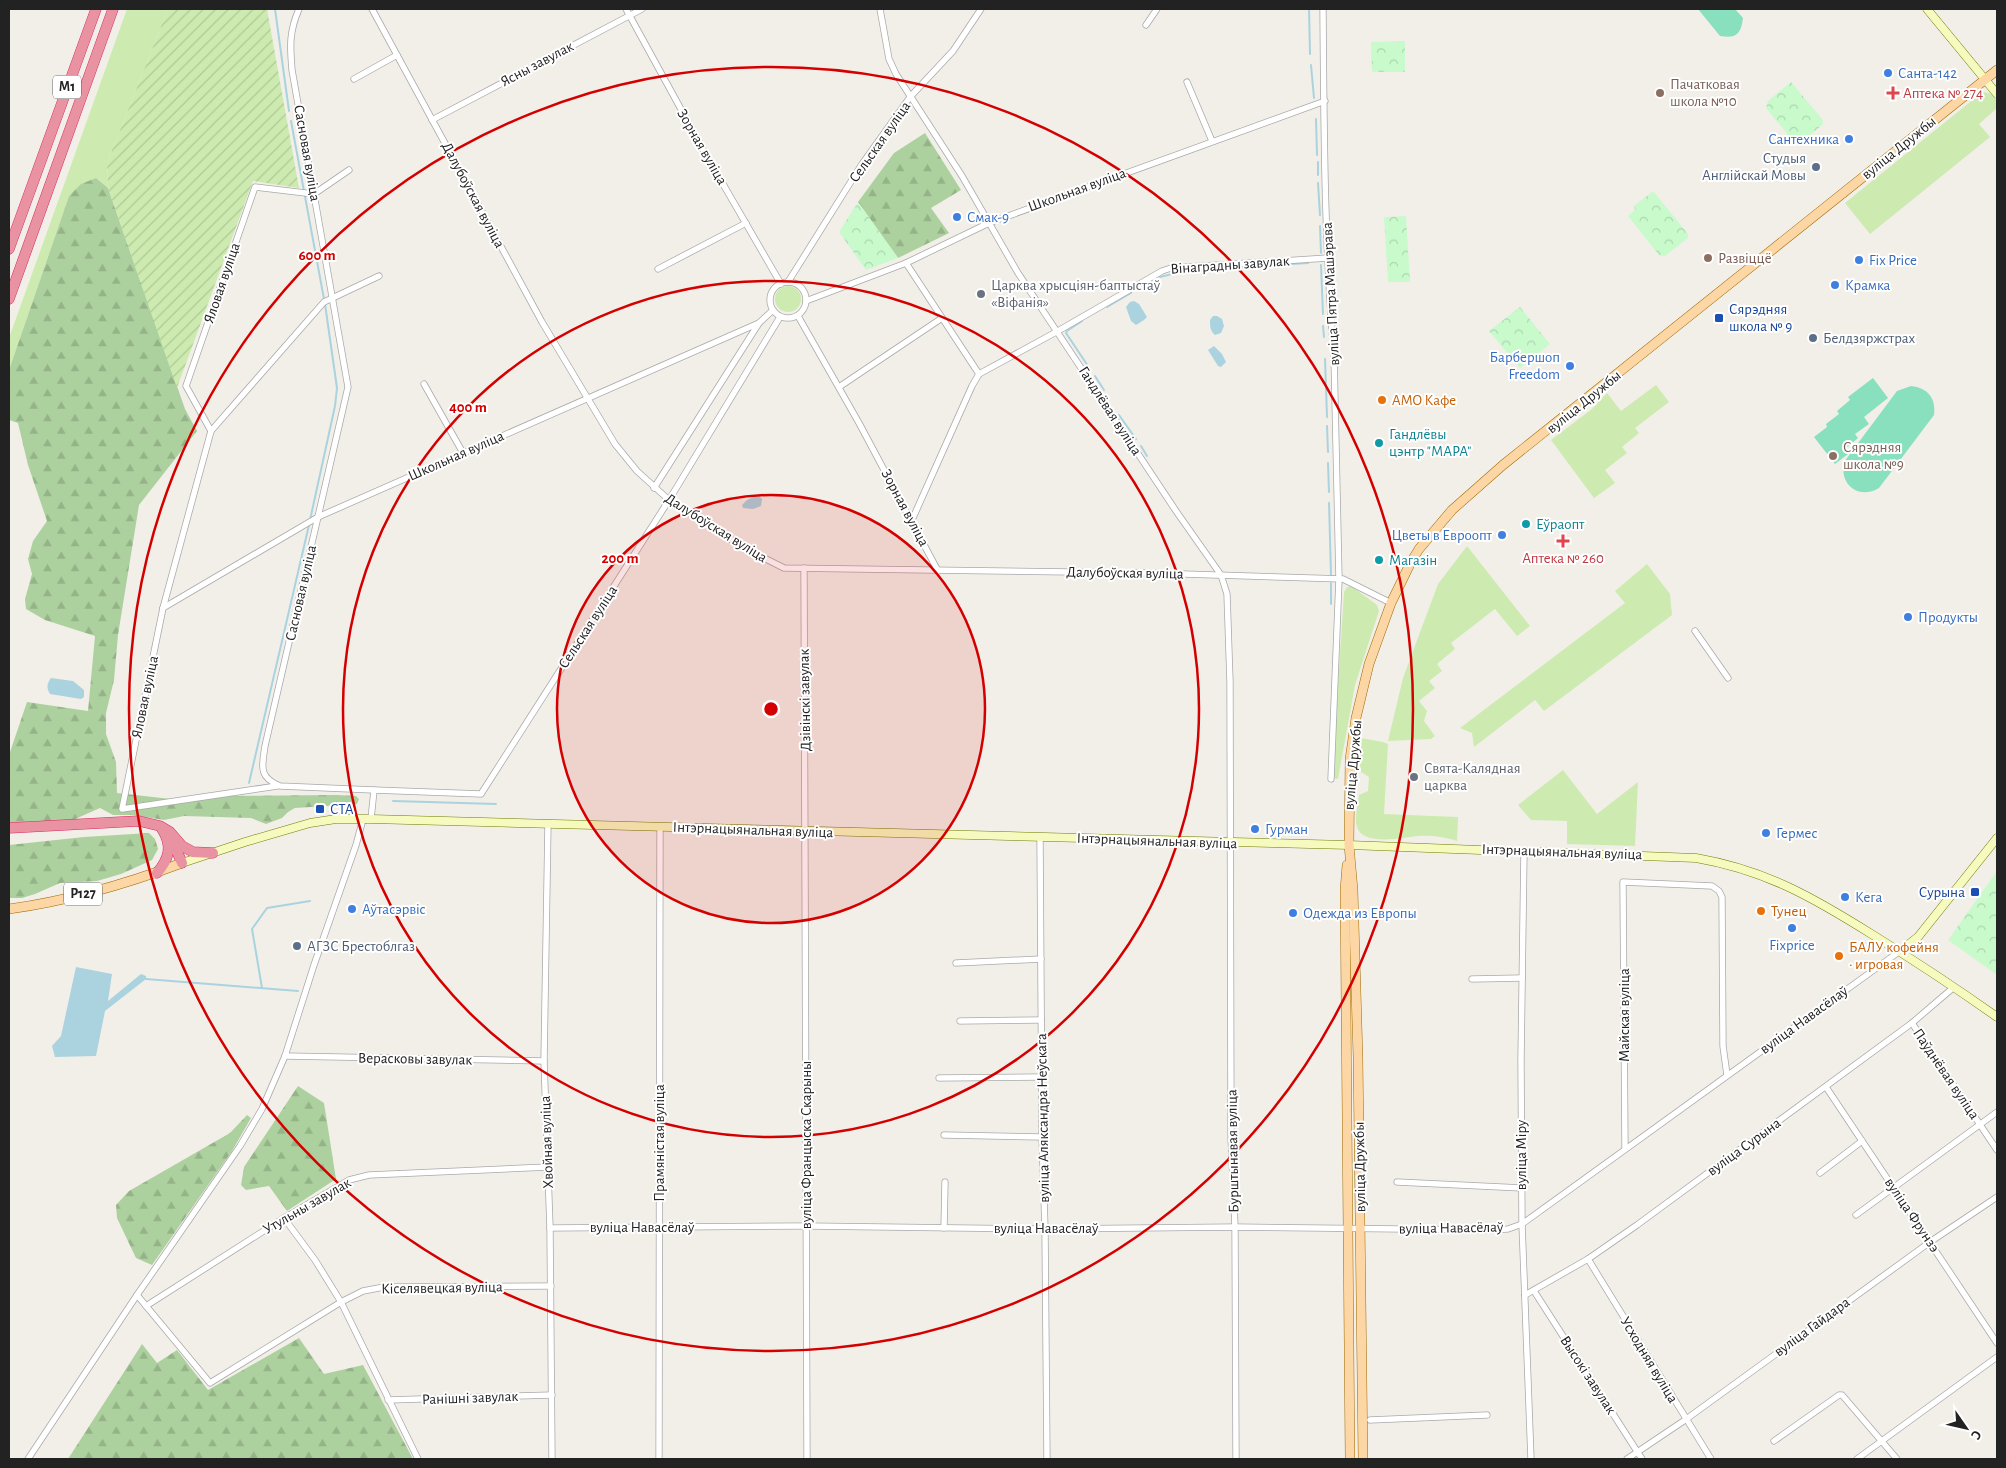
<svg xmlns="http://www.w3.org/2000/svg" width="2006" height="1468" font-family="'Alegreya Sans',sans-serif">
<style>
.grass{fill:#cdebb0}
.forest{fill:url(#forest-firs)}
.park{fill:url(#park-crowns)}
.garden{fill:url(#garden-furrows)}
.pitch{fill:#88e0be}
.water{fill:#aad3df}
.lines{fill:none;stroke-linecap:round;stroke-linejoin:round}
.stream{stroke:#aad3df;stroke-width:2}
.street-casing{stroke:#a9a9a9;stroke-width:7}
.secondary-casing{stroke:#707d05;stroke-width:9}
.primary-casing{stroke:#a06b00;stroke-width:10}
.highway-casing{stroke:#dc2a67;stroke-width:11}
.street{stroke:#fff;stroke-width:5.5}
.secondary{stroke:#f7fabf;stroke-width:8}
.primary{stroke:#fcd6a4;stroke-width:9}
.highway{stroke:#e892a2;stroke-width:10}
.ring{fill:none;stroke:#d40000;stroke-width:2.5}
.shop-dot{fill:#3f7fe0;stroke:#fff;stroke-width:2}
.education-dot{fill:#8d6e63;stroke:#fff;stroke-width:2}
.health-dot{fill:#e0444e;stroke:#fff;stroke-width:2}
.service-dot{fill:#5c6f8a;stroke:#fff;stroke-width:2}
.worship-dot{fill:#6b7280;stroke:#fff;stroke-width:2}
.transit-dot{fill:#1a4fb4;stroke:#fff;stroke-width:2}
.food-dot{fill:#e8710a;stroke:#fff;stroke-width:2}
.culture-dot{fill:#0f9aa8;stroke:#fff;stroke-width:2}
.labels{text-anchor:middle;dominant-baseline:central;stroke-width:4;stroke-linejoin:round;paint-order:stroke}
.shield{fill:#fff;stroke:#646464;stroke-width:1}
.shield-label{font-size:14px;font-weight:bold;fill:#222}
.street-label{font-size:15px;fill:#222;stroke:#fff}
.shop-label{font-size:15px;fill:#366cbe;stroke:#fff;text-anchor:start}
.education-label{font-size:15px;fill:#785e54;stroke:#fff;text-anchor:start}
.health-label{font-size:15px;fill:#be3a42;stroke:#fff;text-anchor:start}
.service-label{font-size:15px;fill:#4e5e75;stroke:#fff;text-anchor:start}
.worship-label{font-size:15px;fill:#5b616d;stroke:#fff;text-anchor:start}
.transit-label{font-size:15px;fill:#164399;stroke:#fff;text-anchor:start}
.food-label{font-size:15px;fill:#c56008;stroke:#fff;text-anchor:start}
.culture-label{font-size:15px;fill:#0d838f;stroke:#fff;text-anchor:start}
.centre{fill:#d40000;stroke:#fff;stroke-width:2.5}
.ring-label{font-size:15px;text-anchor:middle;font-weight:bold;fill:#d40000;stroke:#fff;stroke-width:4;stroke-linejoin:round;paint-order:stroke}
</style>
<defs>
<pattern id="forest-firs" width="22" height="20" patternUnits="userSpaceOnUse" patternTransform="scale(1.25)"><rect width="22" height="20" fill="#add19e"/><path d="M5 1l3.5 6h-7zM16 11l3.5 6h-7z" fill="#95b388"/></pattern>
<pattern id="park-crowns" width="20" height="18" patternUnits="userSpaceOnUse" patternTransform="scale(1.25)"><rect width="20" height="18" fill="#c8facc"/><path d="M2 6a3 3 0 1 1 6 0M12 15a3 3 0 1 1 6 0" fill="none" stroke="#acd6af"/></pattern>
<pattern id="garden-furrows" width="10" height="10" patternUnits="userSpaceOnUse" patternTransform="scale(1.25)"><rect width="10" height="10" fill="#cdebb0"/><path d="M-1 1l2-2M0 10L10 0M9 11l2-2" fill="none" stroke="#b0c997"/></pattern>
</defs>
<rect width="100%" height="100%" fill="#f2efe9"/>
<!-- grass -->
<g class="grass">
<path d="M127 9H168L107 163 108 188 96 178 69 196 9 370V338Z"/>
<path d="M1985 92 1991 94 1997 101V108L1979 124 1990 137 1870 234 1845 203 1980 94Z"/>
<circle cx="788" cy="299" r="13"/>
<path d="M1656 385 1669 402 1635 428 1639 433 1622 447 1627 453 1605 470 1615 483 1594 498 1551 440 1592 409 1607 393 1621 411Z"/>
<path d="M1467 546 1530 626 1517 636 1495 609 1451 643 1455 649 1437 664 1442 671 1429 681 1435 688 1419 701 1427 711 1424 721 1435 736 1431 739 1388 741 1403 678 1438 584Z"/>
<path d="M1647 564 1670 594 1672 615 1544 711 1535 700 1474 747 1472 733 1460 728 1625 603 1615 591Z"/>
<path d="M1351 586 1377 605 1379 611 1355 685 1338 779 1332 778 1344 592 1347 587Z"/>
<path d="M1361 738 1383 742 1388 744 1384 814 1458 817 1457 841C1445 837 1432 835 1419 836 1404 837 1363 847 1357 827 1354 818 1358 805 1359 795L1368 791 1369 777 1361 772 1359 758Z"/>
<path d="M1563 770 1597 814 1638 782 1635 846 1567 844V821L1531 820 1518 805Z"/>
</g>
<!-- forest -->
<g class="forest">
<path d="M925 133 961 190 931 208 949 233 898 258 858 202 894 153Z"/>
<path d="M96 178 108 188 185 409 197 431 139 505 118 635 114 680 106 713V734L116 762 117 793 171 799 222 796 337 795 356 796 359 799 357 804 295 808 288 812 282 818 266 824 251 818 184 816 164 820 134 815H113L100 808 73 820 9 823V755L27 702 88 711 95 636 45 620 26 609 25 599 32 574 28 559 33 541 47 521 28 465 18 423 9 420V370L69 196 81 184Z"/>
<path d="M149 833 155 839 158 849 152 860 121 874 97 881 60 883 35 894 22 898H9V845L84 837Z"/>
<path d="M298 1086 324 1103 336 1179 287 1211 269 1186 246 1190 241 1185 244 1167Z"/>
<path d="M247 1115 251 1118 232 1151 152 1265 136 1258 117 1218 116 1205 129 1191 230 1133Z"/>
<path d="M299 1338 324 1374 363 1365 413 1459H68L142 1344 157 1363 177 1350 208 1390Z"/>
</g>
<!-- park -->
<g class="park">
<path d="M1405 41V72H1372L1371 42Z"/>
<path d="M1791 82 1823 120V124L1809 136 1804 135 1797 140 1789 136 1766 108 1768 101Z"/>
<path d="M1653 191 1688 234V238L1665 256 1659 255 1628 216 1635 210 1634 206Z"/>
<path d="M858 202 898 258 866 270 839 232Z"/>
<path d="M1406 216 1410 282H1388L1384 217Z"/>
<path d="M1520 307 1550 344 1520 368 1489 331Z"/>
<path d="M1997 871V975L1948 940Z"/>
</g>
<!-- garden -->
<path class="garden" d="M168 9H267L299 188 253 181 177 388 108 188 107 163Z"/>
<!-- pitch -->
<g class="pitch">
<path d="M1698 9H1735L1743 18C1741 34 1736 39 1720 36Z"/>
<path d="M1873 378 1888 398 1864 417 1869 424 1855 434 1858 438 1845 449 1848 454 1835 464 1814 437 1827 427 1826 424 1839 414 1837 411 1850 400 1848 397Z"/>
<path d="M1911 386C1928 388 1936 398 1934 415L1879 488C1859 500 1839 485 1844 462L1897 391Z"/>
</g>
<!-- water -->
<g class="water">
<path d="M1134 301 1139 304 1147 317 1144 320 1136 325 1131 321 1126 307 1130 302Z"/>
<path d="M1213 316H1217L1222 319 1224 326 1221 333 1215 335C1210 331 1210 326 1210 320Z"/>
<path d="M1214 346 1222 354 1226 362 1221 367 1218 366 1208 350Z"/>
<path d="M758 495 762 499 761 506 753 509 743 508 742 505 747 500Z"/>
<path d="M51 678 73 681 84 690V697L81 699 50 694C46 687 47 684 51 678Z"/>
<path d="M76 967 112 974 108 1001 141 974 146 976V979L105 1011 96 1056 55 1057 52 1046 61 1036Z"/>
</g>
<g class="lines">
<!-- stream -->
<g class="stream">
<path d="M275 9 289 111"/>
<path d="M1309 9 1310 54"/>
<path d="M1311 65 1314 98"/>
<path d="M1316 119 1317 155"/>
<path d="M291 121 324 299"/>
<path d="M1318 162V175"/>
<path d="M1318 183 1320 215"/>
<path d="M1320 226 1321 253"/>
<path d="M1292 264 1308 263"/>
<path d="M1321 265 1323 314"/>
<path d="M1264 267 1281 265"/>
<path d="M1237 268 1255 267"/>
<path d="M1217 269 1229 268"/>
<path d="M1185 272 1202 270"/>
<path d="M1160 277 1172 274"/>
<path d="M1143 286 1152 281"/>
<path d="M1107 307 1131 293"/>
<path d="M1082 321 1067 331 1066 333 1090 369"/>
<path d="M1323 326 1324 337"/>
<path d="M1325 359 1327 417"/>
<path d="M1095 376 1104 390"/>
<path d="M1119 415 1136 439"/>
<path d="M1327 426 1328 452"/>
<path d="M1141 446 1147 456"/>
<path d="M1328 463 1329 492"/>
<path d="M1329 503 1331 575"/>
<path d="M310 520 335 406 337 388 325 304"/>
<path d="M1331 583V604"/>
<path d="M249 783 309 525"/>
<path d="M393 801 496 804"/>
<path d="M146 979 298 991"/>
<path d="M262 988 252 929 267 908 310 901"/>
</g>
<defs>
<g id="street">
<path d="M299 9C289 32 290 46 292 70L348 387 265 746C262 766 258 777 280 786L374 790"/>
<path d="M372 9 542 322 615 444 637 471 669 500 746 549 784 568 1151 573 1343 579 1391 603"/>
<path d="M626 9 705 153 781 284"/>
<path d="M880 9 889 59 896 74 962 176 1018 273 1176 511 1221 575 1227 594 1230 682 1231 1137 1235 1227 1236 1459"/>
<path d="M1323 9C1324 124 1324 240 1334 355L1339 579 1331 779"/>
<path d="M1146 25 1157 9"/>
<path d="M354 79 397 55"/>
<path d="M1187 82 1212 141"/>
<path d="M432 120 642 9"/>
<path d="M906 263 979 374"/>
<path d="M658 269 746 223"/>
<path d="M788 282 862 164 910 97 953 51 981 9"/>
<circle cx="788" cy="300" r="18"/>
<path d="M806 301 906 263 989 223 1325 101"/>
<path d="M798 316 859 423 938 571"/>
<path d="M424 384 463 453"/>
<path d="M839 387 942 318"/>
<path d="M211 431 186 386 255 187 314 194 349 170"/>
<path d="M654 488 759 323 773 310"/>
<path d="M912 520 972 386 979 374 1058 331 1162 271 1171 268 1328 258"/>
<path d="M804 568 807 1459"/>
<path d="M163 608 318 517 759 323"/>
<path d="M1695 631 1728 678"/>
<path d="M277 786 122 809 163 608 211 431 324 302 379 276"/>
<path d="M371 819 374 790 481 794 669 500 780 317"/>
<path d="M548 824 544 1061 550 1228 552 1459"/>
<path d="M1040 837 1042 1137 1045 1229 1047 1459"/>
<path d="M1524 851 1521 1060 1522 1224 1531 1459"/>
<path d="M956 963 1041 959"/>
<path d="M1472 979 1522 978"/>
<path d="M960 1021 1041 1020"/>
<path d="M1912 1023 1997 1150"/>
<path d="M285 1056 544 1061"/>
<path d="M939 1078 1042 1077"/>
<path d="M1826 1087 1997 1343"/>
<path d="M944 1135 1042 1137"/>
<path d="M1625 1148 1623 882 1712 886 1719 891 1722 897 1723 1046 1727 1075"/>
<path d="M1820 1173 1862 1141"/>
<path d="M1397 1182 1522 1188"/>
<path d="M1856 1215 1997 1112"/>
<path d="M284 1218 315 1260 341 1302 418 1459"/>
<path d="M550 1228 807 1226 1045 1229 1235 1227 1488 1230 1508 1229 1522 1224 1900 951"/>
<path d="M944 1228 945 1182"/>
<path d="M1588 1259 1711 1459"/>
<path d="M1534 1291 1642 1459"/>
<path d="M137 1295 210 1383 341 1302 363 1291 384 1287 551 1286"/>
<path d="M1525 1295 1588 1259 1637 1225 1912 1023 1954 987"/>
<path d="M146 1306 284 1218 349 1180 369 1175 548 1167"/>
<path d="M388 1400 552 1395"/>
<path d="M1370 1420 1487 1415"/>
<path d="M1774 1441 1839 1395H1842L1897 1459"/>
<path d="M28 1459 137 1295 240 1146 262 1109 285 1056 314 965 356 845 363 819"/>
<path d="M659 1459 660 827"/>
<path d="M1627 1459 1685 1420 1930 1242 1997 1197"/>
<path d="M1857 1459 1997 1357"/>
</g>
<g id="secondary">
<path d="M1927 9 1997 94"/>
<path d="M182 863 245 842 310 823 336 819H371L1349 845 1696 858C1766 870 1814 898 1873 935 1915 961 1956 988 1997 1017"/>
<path d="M1900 951 1918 937 1997 838"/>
</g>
<g id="primary">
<path d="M1347 865 1345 890 1350 1459"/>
<path d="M9 909C68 901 126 884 182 863"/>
<path d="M1363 1459 1358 1057 1353 890 1349 845 1350 759 1356 718 1369 664 1391 603 1411 562 1419 549 1452 510 1503 465 1997 70"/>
</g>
<g id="highway">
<path d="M9 249 96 9"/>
<path d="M9 299 113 9"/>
<path d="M9 828 139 821 160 826 170 832 182 846 193 852 213 853"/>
<path d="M172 840 182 863"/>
<path d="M157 873C169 859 173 846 162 829"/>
</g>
</defs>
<!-- street casing -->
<use href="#street" class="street-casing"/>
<!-- secondary casing -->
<use href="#secondary" class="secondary-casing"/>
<!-- primary casing -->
<use href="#primary" class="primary-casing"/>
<!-- highway casing -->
<use href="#highway" class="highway-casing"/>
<!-- street -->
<use href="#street" class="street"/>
<!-- secondary -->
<use href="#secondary" class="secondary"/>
<!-- primary -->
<use href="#primary" class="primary"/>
<!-- highway -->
<use href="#highway" class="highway"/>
</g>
<!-- distance rings -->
<circle cx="771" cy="709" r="214" fill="#d40000" fill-opacity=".12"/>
<g class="ring">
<circle cx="771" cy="709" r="214"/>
<circle cx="771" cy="709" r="428"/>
<circle cx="771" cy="709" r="642"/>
</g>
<!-- markers -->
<g class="shop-dot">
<circle cx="1888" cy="73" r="5"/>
<circle cx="1849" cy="139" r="5"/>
<circle cx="957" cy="217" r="5"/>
<circle cx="1859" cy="260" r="5"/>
<circle cx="1835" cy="285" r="5"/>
<circle cx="1570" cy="366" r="5"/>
<circle cx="1502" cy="535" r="5"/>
<circle cx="1908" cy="617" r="5"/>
<circle cx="1255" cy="829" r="5"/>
<circle cx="1766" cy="833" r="5"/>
<circle cx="1845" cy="897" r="5"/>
<circle cx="352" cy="909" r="5"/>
<circle cx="1293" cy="913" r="5"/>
<circle cx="1792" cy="928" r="5"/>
</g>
<g class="education-dot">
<circle cx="1660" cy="93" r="5"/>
<circle cx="1708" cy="258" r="5"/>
<circle cx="1833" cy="456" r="5"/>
</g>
<g class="health-dot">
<path d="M1890.5 85.5h5v5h5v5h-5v5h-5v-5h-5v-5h5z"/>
<path d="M1560.5 533.5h5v5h5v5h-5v5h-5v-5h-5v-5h5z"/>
</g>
<g class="service-dot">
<circle cx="1816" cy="167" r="5"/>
<circle cx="1813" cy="338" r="5"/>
<circle cx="297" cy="946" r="5"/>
</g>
<g class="worship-dot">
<circle cx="981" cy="294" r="5"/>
<circle cx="1414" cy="777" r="5"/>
</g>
<g class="transit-dot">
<rect x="1714" y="313" width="10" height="10" rx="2.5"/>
<rect x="315" y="804" width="10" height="10" rx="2.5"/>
<rect x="1970" y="887" width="10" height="10" rx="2.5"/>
</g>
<g class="food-dot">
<circle cx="1382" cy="400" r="5"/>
<circle cx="1761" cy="911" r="5"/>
<circle cx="1839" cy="956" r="5"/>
</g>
<g class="culture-dot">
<circle cx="1379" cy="443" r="5"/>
<circle cx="1526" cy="524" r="5"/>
<circle cx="1379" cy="560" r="5"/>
</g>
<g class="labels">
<!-- shield labels -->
<g class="shield">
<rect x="53" y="75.5" width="28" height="23" rx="4"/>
<rect x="64" y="882.5" width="38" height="23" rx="4"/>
</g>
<g class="shield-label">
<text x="67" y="87">М1</text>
<text x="83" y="894">Р127</text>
</g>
<!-- street labels -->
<g class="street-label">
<text transform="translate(537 64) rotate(-28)">Ясны завулак</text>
<text transform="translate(880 142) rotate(-55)">Сельская вуліца</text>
<text transform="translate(702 147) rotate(60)">Зорная вуліца</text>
<text transform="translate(1899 148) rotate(-39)">вуліца Дружбы</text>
<text transform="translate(307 153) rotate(80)">Сасновая вуліца</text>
<text transform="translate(1077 190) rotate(-20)">Школьная вуліца</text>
<text transform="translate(473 195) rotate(62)">Далубоўская вуліца</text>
<text transform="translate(1230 265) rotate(-4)">Вінаградны завулак</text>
<text transform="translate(222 283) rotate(-71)">Яловая вуліца</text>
<text transform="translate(1331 294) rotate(-93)">вуліца Пятра Машэрава</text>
<text transform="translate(1584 402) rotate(-39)">вуліца Дружбы</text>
<text transform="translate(1110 411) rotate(57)">Гандлёвая вуліца</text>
<text transform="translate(456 456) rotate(-24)">Школьная вуліца</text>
<text transform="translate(905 508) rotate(62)">Зорная вуліца</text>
<text transform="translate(716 528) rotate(32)">Далубоўская вуліца</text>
<text transform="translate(1125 573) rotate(1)">Далубоўская вуліца</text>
<text transform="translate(301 593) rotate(-77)">Сасновая вуліца</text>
<text transform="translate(588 627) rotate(-57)">Сельская вуліца</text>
<text transform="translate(145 697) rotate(-78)">Яловая вуліца</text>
<text transform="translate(805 700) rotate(-91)">Дзівінскі завулак</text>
<text transform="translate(1353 765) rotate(-85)">вуліца Дружбы</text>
<text transform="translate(753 830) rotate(2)">Інтэрнацыянальная вуліца</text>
<text transform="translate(1157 841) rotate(2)">Інтэрнацыянальная вуліца</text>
<text transform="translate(1562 852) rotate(2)">Інтэрнацыянальная вуліца</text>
<text transform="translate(1624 1015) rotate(-90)">Майская вуліца</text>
<text transform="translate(1804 1020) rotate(-36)">вуліца Навасёлаў</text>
<text transform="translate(415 1059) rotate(1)">Верасковы завулак</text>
<text transform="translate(1946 1074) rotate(56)">Паўднёвая вуліца</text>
<text transform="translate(1043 1118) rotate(-91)">вуліца Аляксандра Неўскага</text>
<text transform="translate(547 1142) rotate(-92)">Хвойная вуліца</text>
<text transform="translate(659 1143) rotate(-90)">Прамяністая вуліца</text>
<text transform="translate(806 1145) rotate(-90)">вуліца Францыска Скарыны</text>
<text transform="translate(1744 1147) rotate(-36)">вуліца Сурына</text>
<text transform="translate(1233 1151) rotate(-91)">Бурштынавая вуліца</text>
<text transform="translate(1521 1155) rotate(-90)">вуліца Міру</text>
<text transform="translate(1360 1167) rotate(-91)">вуліца Дружбы</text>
<text transform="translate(307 1206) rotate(-30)">Утульны завулак</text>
<text transform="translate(1912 1215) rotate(56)">вуліца Фрунзэ</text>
<text x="642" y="1227">вуліца Навасёлаў</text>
<text x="1046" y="1228">вуліца Навасёлаў</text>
<text transform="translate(1451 1228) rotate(-1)">вуліца Навасёлаў</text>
<text transform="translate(442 1288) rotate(-1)">Кіселявецкая вуліца</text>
<text transform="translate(1812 1327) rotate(-36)">вуліца Гайдара</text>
<text transform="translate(1649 1360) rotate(59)">Усходняя вуліца</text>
<text transform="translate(1588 1375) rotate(57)">Высокі завулак</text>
<text transform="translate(470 1398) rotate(-2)">Ранішні завулак</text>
</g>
<!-- shop labels -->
<g class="shop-label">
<text x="1898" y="73">Санта-142</text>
<text x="1839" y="139" text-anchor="end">Сантехника</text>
<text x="967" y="217">Смак-9</text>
<text x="1869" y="260">Fix Price</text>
<text x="1845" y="285">Крамка</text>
<text x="1560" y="357" text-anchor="end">Барбершоп<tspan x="1560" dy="17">Freedom</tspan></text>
<text x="1492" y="535" text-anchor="end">Цветы в Евроопт</text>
<text x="1918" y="617">Продукты</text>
<text x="1265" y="829">Гурман</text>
<text x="1776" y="833">Гермес</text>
<text x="1855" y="897">Кега</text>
<text x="362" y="909">Аўтасэрвіс</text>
<text x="1303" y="913">Одежда из Европы</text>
<text x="1792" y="945" text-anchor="middle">Fixprice</text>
</g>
<!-- education labels -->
<g class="education-label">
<text x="1670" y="84">Пачатковая<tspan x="1670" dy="17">школа №10</tspan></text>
<text x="1718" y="258">Развіццё</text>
<text x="1843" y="447">Сярэдняя<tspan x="1843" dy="17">школа №9</tspan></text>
</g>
<!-- health labels -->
<g class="health-label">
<text x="1903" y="93">Аптека № 274</text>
<text x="1563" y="558" text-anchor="middle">Аптека № 260</text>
</g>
<!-- service labels -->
<g class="service-label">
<text x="1806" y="158" text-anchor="end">Студыя<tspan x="1806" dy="17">Англійскай Мовы</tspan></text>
<text x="1823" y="338">Белдзяржстрах</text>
<text x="307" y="946">АГЗС Брестоблгаз</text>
</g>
<!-- worship labels -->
<g class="worship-label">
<text x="991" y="285">Царква хрысціян-баптыстаў<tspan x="991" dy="17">«Віфанія»</tspan></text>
<text x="1424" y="768">Свята-Калядная<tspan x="1424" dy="17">царква</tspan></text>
</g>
<!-- transit labels -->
<g class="transit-label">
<text x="1729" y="309">Сярэдняя<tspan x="1729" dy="17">школа № 9</tspan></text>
<text x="330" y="809">СТА</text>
<text x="1965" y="892" text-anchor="end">Сурына</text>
</g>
<!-- food labels -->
<g class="food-label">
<text x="1392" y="400">AMO Кaфе</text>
<text x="1771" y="911">Тунец</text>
<text x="1849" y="947">БАЛУ кофейня<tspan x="1849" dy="17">• игровая</tspan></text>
</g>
<!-- culture labels -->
<g class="culture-label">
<text x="1389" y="434">Гандлёвы<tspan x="1389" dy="17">цэнтр "МАРА"</tspan></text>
<text x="1536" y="524">Еўраопт</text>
<text x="1389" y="560">Магазін</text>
</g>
</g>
<circle cx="771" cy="709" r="8" class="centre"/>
<g class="ring-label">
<text x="317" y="260">600 m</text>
<text x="468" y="412">400 m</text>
<text x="620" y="563">200 m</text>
</g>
<!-- border -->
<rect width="2006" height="1468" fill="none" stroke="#222222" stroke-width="20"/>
<!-- north arrow -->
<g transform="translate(1966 1428) rotate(124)" stroke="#ffffff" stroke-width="4" paint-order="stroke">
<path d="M0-4L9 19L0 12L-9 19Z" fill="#222222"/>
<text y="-8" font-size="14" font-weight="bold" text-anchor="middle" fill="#222222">С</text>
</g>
</svg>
